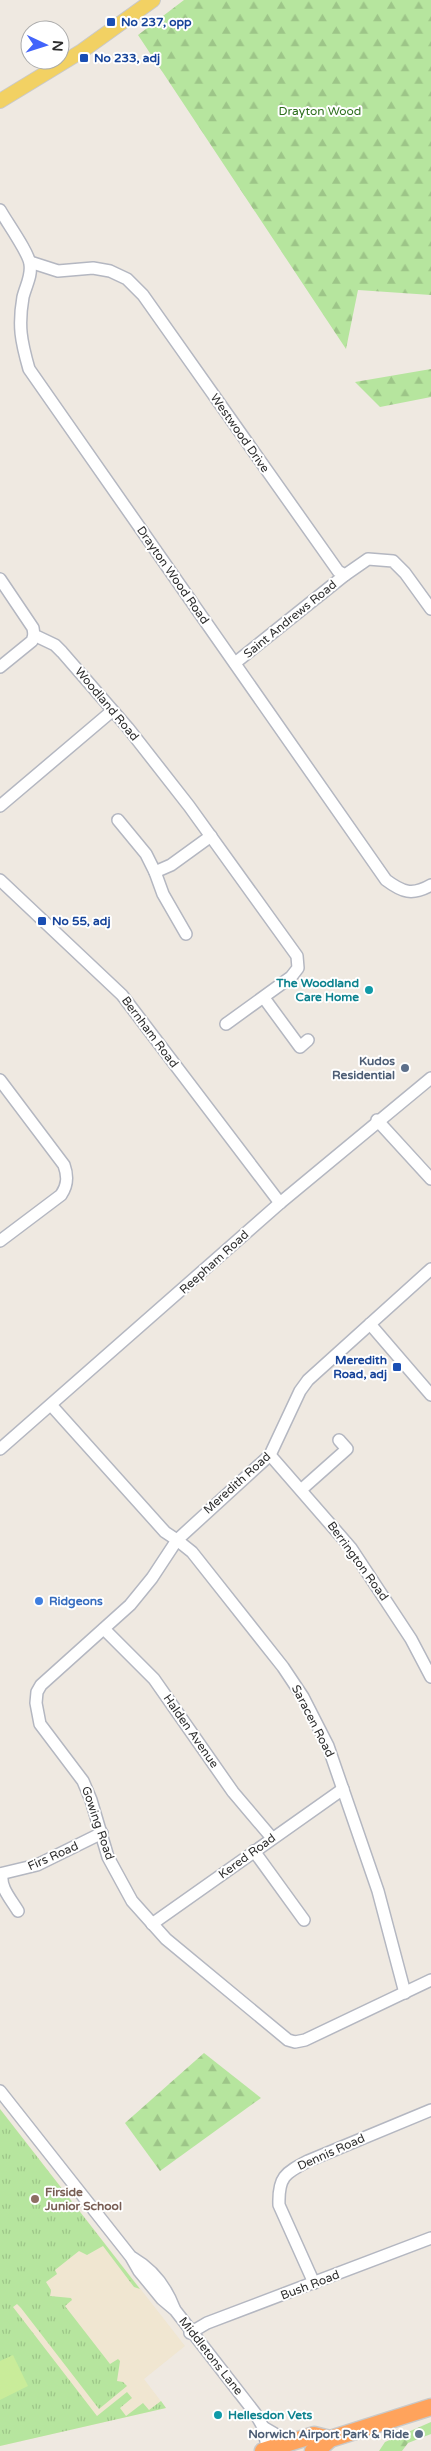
<svg xmlns="http://www.w3.org/2000/svg" width="431" height="2451" font-family="'Varela Round',sans-serif">
<style>
.education{fill:#f0e6d1}
.grass{fill:url(#grass-tufts)}
.forest{fill:url(#forest-firs)}
.pitch{fill:#c9ec9a}
.lines{fill:none;stroke-linecap:round;stroke-linejoin:round}
.minor-casing{stroke:#b4b7c1;stroke-width:14}
.major-casing{stroke:#c9c9c9;stroke-width:16}
.highway-casing{stroke:#c9c9c9;stroke-width:19}
.minor{stroke:#fff;stroke-width:11}
.major{stroke:#f2d163;stroke-width:14}
.highway{stroke:#ffa35c;stroke-width:16}
.transit-dot{fill:#1a4fb4;stroke:#fff;stroke-width:2}
.culture-dot{fill:#0f9aa8;stroke:#fff;stroke-width:2}
.service-dot{fill:#5c6f8a;stroke:#fff;stroke-width:2}
.shop-dot{fill:#3f7fe0;stroke:#fff;stroke-width:2}
.education-dot{fill:#8d6e63;stroke:#fff;stroke-width:2}
.labels{text-anchor:middle;dominant-baseline:central;stroke-width:4;stroke-linejoin:round;paint-order:stroke}
.transit-label{font-size:12px;font-weight:bold;fill:#164399;stroke:#fff;text-anchor:start}
.park-label{font-size:12px;fill:#2c6e1b;stroke:#fff}
.street-label{font-size:12px;fill:#2e2e2e;stroke:#fff}
.culture-label{font-size:12px;font-weight:bold;fill:#0d838f;stroke:#fff;text-anchor:end}
.service-label{font-size:12px;font-weight:bold;fill:#4e5e75;stroke:#fff;text-anchor:end}
.shop-label{font-size:12px;font-weight:bold;fill:#366cbe;stroke:#fff;text-anchor:start}
.education-label{font-size:12px;font-weight:bold;fill:#785e54;stroke:#fff;text-anchor:start}
</style>
<defs>
<pattern id="grass-tufts" width="24" height="20" patternUnits="userSpaceOnUse" patternTransform="scale(1.25)"><rect width="24" height="20" fill="#b6e59e"/><path d="M3 7l-1-3M5 7V3M7 7l1-3M15 17l-1-3M17 17v-4M19 17l1-3" fill="none" stroke="#9dc588"/></pattern>
<pattern id="forest-firs" width="22" height="20" patternUnits="userSpaceOnUse" patternTransform="scale(1.25)"><rect width="22" height="20" fill="#b6e59e"/><path d="M5 1l3.5 6h-7zM16 11l3.5 6h-7z" fill="#9dc588"/></pattern>
</defs>
<rect width="100%" height="100%" fill="#efe9e1"/>
<!-- education -->
<path class="education" d="M0 2109 185 2346 144 2379 166 2408 0 2446Z"/>
<!-- grass -->
<path class="grass" d="M0 2109 140 2289 134 2287 103 2246 87 2255 79 2251 55 2270 57 2274 46 2282 51 2290 50 2296 71 2298 72 2300 65 2306 110 2364 118 2359 120 2361 117 2381 123 2382 127 2386 99 2409 21 2308 17 2304 13 2307 97 2416 127 2392 132 2398 120 2408 126 2416 143 2403 149 2410 161 2401 166 2408 0 2446Z"/>
<!-- forest -->
<g class="forest">
<path d="M184 0H431V295L358 290 346 349 138 35Z"/>
<path d="M431 369V397L380 407 355 382Z"/>
<path d="M204 2053 261 2098 160 2171 125 2123Z"/>
<path d="M431 2422V2434L408 2443 402 2451H379L385 2442Z"/>
</g>
<!-- pitch -->
<path class="pitch" d="M13 2355 28 2386 0 2400V2361Z"/>
<g class="lines">
<defs>
<g id="minor">
<path d="M0 210C6 221 29 253 30 264 32 276 26 285 23 297 18 326 21 341 29 369L386 880C402 892 412 896 431 885"/>
<path d="M30 262 58 271 93 268 110 271 127 279 143 295 338 571 345 575 368 559 393 561 405 573 431 609"/>
<path d="M0 579 33 628 34 635 55 645 62 652 128 728 189 806 297 956 298 968 291 977 226 1024"/>
<path d="M235 663 345 575"/>
<path d="M0 667 32 641 34 635"/>
<path d="M0 806 112 711"/>
<path d="M118 820 146 854 155 872 171 865 211 836"/>
<path d="M155 872 163 894 186 934"/>
<path d="M0 880 122 995 280 1203"/>
<path d="M264 998 300 1047 308 1040"/>
<path d="M0 1080 64 1165C68 1176 68 1185 61 1195L0 1241"/>
<path d="M377 1120 431 1179"/>
<path d="M370 1324 431 1395"/>
<path d="M51 1405 165 1532 177 1540 152 1578 130 1605 41 1685 37 1692 36 1703 40 1724 83 1781 91 1800 108 1857 132 1901 166 1939 288 2040 295 2042 305 2040 431 1980"/>
<path d="M0 1449 280 1203 431 1078"/>
<path d="M270 1455 351 1548 411 1639 431 1677"/>
<path d="M302 1489 347 1449 339 1440"/>
<path d="M104 1629 154 1679 233 1792 272 1838"/>
<path d="M254 1851 304 1920"/>
<path d="M0 1874 37 1865 102 1833"/>
<path d="M2 1874C0 1888 11 1899 18 1911"/>
<path d="M152 1924 343 1789"/>
<path d="M405 1993 378 1891 328 1746 303 1697 283 1667 192 1552 177 1540 270 1455 300 1391 308 1380 431 1269"/>
<path d="M0 2091 131 2257 139 2271 162 2299 175 2310 255 2413 263 2427 268 2451"/>
<path d="M133 2258C152 2269 166 2287 174 2308"/>
<path d="M314 2283 279 2205C278 2177 285 2173 308 2161L431 2110"/>
<path d="M190 2333 207 2323 431 2238"/>
<path d="M263 2427 275 2434 282 2451"/>
</g>
<path id="major" d="M0 101 82 51 153 0"/>
<g id="highway">
<path d="M263 2451 314 2435 330 2439"/>
<path d="M313 2451 318 2450 330 2439 431 2407"/>
</g>
</defs>
<!-- minor casing -->
<use href="#minor" class="minor-casing"/>
<!-- major casing -->
<use href="#major" class="major-casing"/>
<!-- highway casing -->
<use href="#highway" class="highway-casing"/>
<!-- minor -->
<use href="#minor" class="minor"/>
<!-- major -->
<use href="#major" class="major"/>
<!-- highway -->
<use href="#highway" class="highway"/>
</g>
<!-- markers -->
<g class="transit-dot">
<rect x="106" y="17" width="10" height="10" rx="2.5"/>
<rect x="79" y="53" width="10" height="10" rx="2.5"/>
<rect x="37" y="916" width="10" height="10" rx="2.5"/>
<rect x="392" y="1362" width="10" height="10" rx="2.5"/>
</g>
<g class="culture-dot">
<circle cx="369" cy="990" r="5"/>
<circle cx="218" cy="2415" r="5"/>
</g>
<g class="service-dot">
<circle cx="405" cy="1068" r="5"/>
<circle cx="419" cy="2434" r="5"/>
</g>
<circle class="shop-dot" cx="39" cy="1601" r="5"/>
<circle class="education-dot" cx="35" cy="2199" r="5"/>
<g class="labels">
<!-- transit labels -->
<g class="transit-label">
<text x="121" y="22">No 237, opp</text>
<text x="94" y="58">No 233, adj</text>
<text x="52" y="921">No 55, adj</text>
<text x="387" y="1360" text-anchor="end">Meredith<tspan x="387" dy="14">Road, adj</tspan></text>
</g>
<!-- park labels -->
<g class="park-label">
<text x="320" y="111">Drayton Wood</text>
</g>
<!-- street labels -->
<g class="street-label">
<text transform="translate(240 433) rotate(55)">Westwood Drive</text>
<text transform="translate(173 575) rotate(55)">Drayton Wood Road</text>
<text transform="translate(290 619) rotate(-39)">Saint Andrews Road</text>
<text transform="translate(107 704) rotate(50)">Woodland Road</text>
<text transform="translate(150 1032) rotate(53)">Bernham Road</text>
<text transform="translate(214 1262) rotate(-42)">Reepham Road</text>
<text transform="translate(237 1483) rotate(-42)">Meredith Road</text>
<text transform="translate(358 1561) rotate(54)">Berrington Road</text>
<text transform="translate(313 1721) rotate(63)">Saracen Road</text>
<text transform="translate(191 1731) rotate(55)">Halden Avenue</text>
<text transform="translate(98 1823) rotate(71)">Gowing Road</text>
<text transform="translate(53 1856) rotate(-24)">Firs Road</text>
<text transform="translate(247 1856) rotate(-36)">Kered Road</text>
<text transform="translate(331 2152) rotate(-24)">Dennis Road</text>
<text transform="translate(310 2285) rotate(-21)">Bush Road</text>
<text transform="translate(211 2356) rotate(52)">Middletons Lane</text>
</g>
<!-- culture labels -->
<g class="culture-label">
<text x="359" y="983">The Woodland<tspan x="359" dy="14">Care Home</tspan></text>
<text x="228" y="2415" text-anchor="start">Hellesdon Vets</text>
</g>
<!-- service labels -->
<g class="service-label">
<text x="395" y="1061">Kudos<tspan x="395" dy="14">Residential</tspan></text>
<text x="409" y="2434">Norwich Airport Park &amp; Ride</text>
</g>
<!-- shop labels -->
<g class="shop-label">
<text x="49" y="1601">Ridgeons</text>
</g>
<!-- education labels -->
<g class="education-label">
<text x="45" y="2192">Firside<tspan x="45" dy="14">Junior School</tspan></text>
</g>
</g>
<!-- north arrow -->
<g transform="translate(45 45) rotate(94)"><circle r="24" fill="#ffffff" stroke="#ababab"/>
<path d="M0-4L9 19L0 12L-9 19Z" fill="#4264fb"/>
<text y="-8" font-size="14" font-weight="bold" text-anchor="middle" fill="#2e2e2e">N</text>
</g>
</svg>
